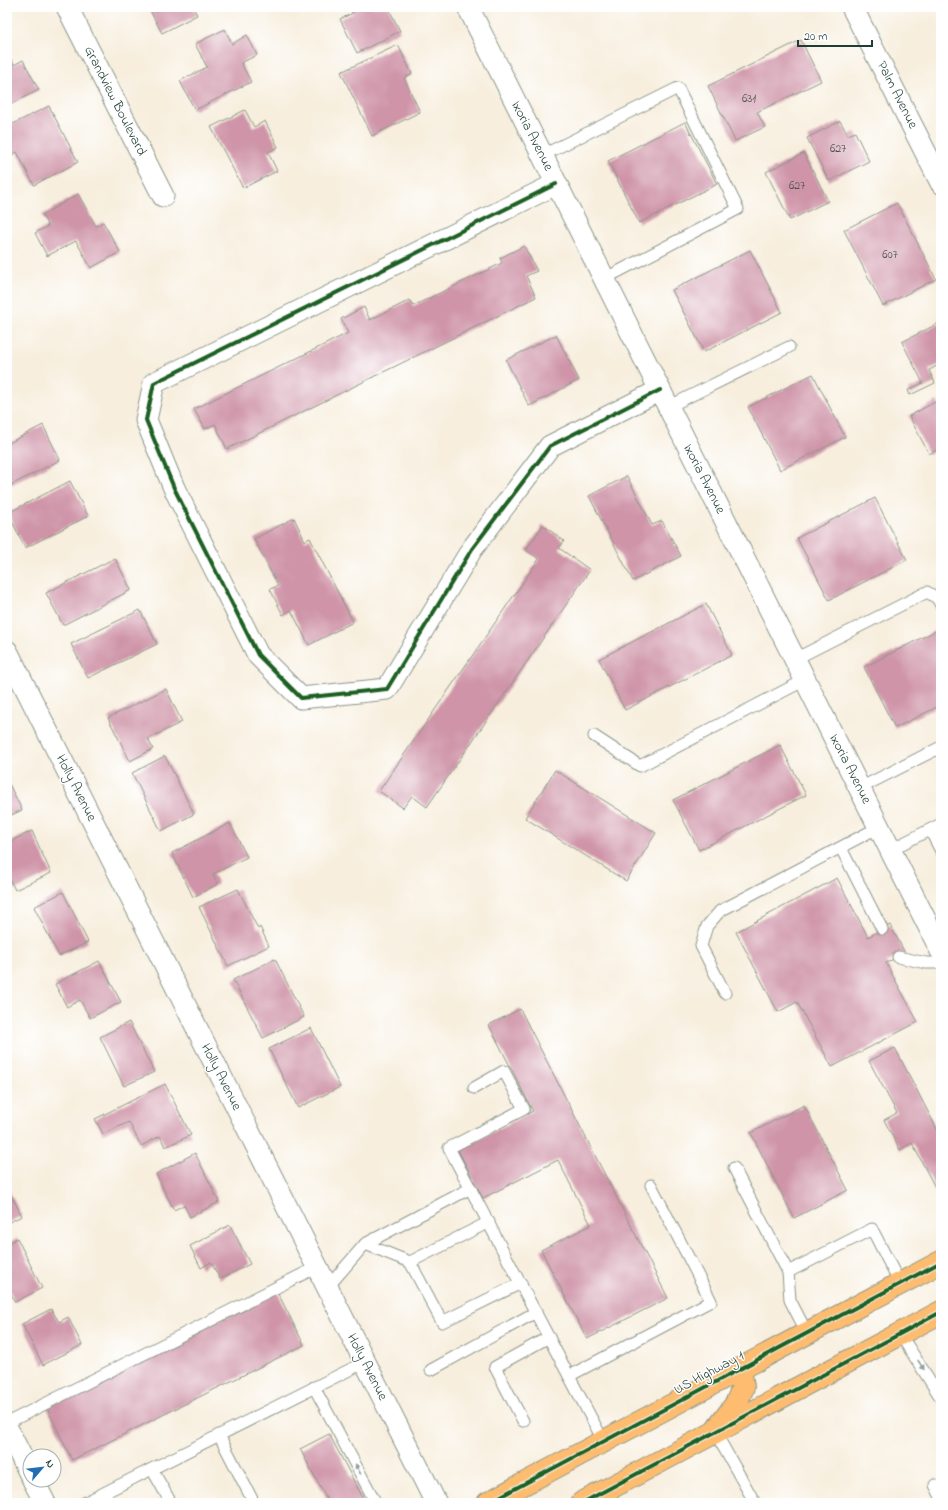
<svg xmlns="http://www.w3.org/2000/svg" width="948" height="1510" font-family="'Indie Flower',sans-serif">
<style>
.building{fill:#cf94a8}
.lines{fill:none;stroke-linecap:round;stroke-linejoin:round}
.service-casing{stroke:#8b9688;stroke-width:13}
.minor-casing{stroke:#8b9688;stroke-width:23}
.primary-casing{stroke:#8b9688;stroke-width:24}
.service{stroke:#fff;stroke-width:11}
.minor{stroke:#fff;stroke-width:21}
.primary{stroke:#fdbc70;stroke-width:22}
.cycleway-casing{stroke:#fff;stroke-width:6}
.cycleway{stroke:#1b5e20;stroke-width:4}
.oneway{fill:#8f9e9a}
.labels{text-anchor:middle;dominant-baseline:central;stroke-width:3;stroke-linejoin:round;paint-order:stroke}
.number-label{font-size:12px;fill:#4b5351}
.street-label{font-size:14px;fill:#1f3d34;stroke:#fff}
</style>
<rect width="100%" height="100%" fill="#fff"/>
<filter id="ink" filterUnits="userSpaceOnUse"><feTurbulence type="fractalNoise" baseFrequency=".025" numOctaves="2"/><feDisplacementMap in="SourceGraphic" scale="8" xChannelSelector="R" yChannelSelector="G"/><feConvolveMatrix kernelMatrix="1 2 1 2 8 2 1 2 1" color-interpolation-filters="sRGB"/></filter>
<filter id="wash" filterUnits="userSpaceOnUse"><feTurbulence type="fractalNoise" baseFrequency=".012" numOctaves="4" result="noise"/><feDisplacementMap in="SourceGraphic" scale="16" xChannelSelector="R" yChannelSelector="G"/><feGaussianBlur stdDeviation="0.9" result="paint"/><feColorMatrix in="noise" values="0 0 0 0 0 0 0 0 0 0 0 0 0 0 0 0 0 1.4 0 .05"/><feComposite in="paint" operator="in"/></filter>
<g filter="url(#wash)">
<rect width="100%" height="100%" fill="#f7eedd"/>
<g id="blocks">
<!-- building -->
<g class="building">
<path d="M148 7H193L197 15 162 33Z"/>
<path d="M350 7H388L400 31 357 53 340 19 353 13Z"/>
<path d="M225 29 232 44 247 35 257 55 241 63 251 82 195 110 180 81 207 67 195 44Z"/>
<path d="M801 40 821 81 757 112 765 127 735 141 708 86Z"/>
<path d="M398 45 412 74 404 78 420 112 372 136 341 72Z"/>
<path d="M7 52 14 65 23 60 39 90 7 106Z"/>
<path d="M49 106 78 162 34 185 17 152 12 155 7 144V127Z"/>
<path d="M245 110 254 127 265 121 278 147 268 152 277 171 243 188 211 127Z"/>
<path d="M840 121 848 135 855 132 869 161 829 181 807 138Z"/>
<path d="M685 122 717 184 639 223 608 161Z"/>
<path d="M804 153 828 201 790 220 766 172Z"/>
<path d="M78 194 96 226 103 222 120 252 91 268 76 241 47 256 35 233 48 226 42 215Z"/>
<path d="M897 203 936 279 883 306 844 230Z"/>
<path d="M524 246 537 271 526 276 536 297 227 449 215 424 205 429 194 409 348 333 341 319 364 307 370 320 410 300 413 306 502 263 500 258Z"/>
<path d="M750 250 782 312 704 352 672 290Z"/>
<path d="M941 322V364L929 370 935 383 910 395 908 390 923 383 902 342Z"/>
<path d="M556 335 579 380 529 406 506 360Z"/>
<path d="M813 374 845 437 780 470 748 407Z"/>
<path d="M937 401 941 409V448L929 454 909 416Z"/>
<path d="M43 425 60 460 7 487V444Z"/>
<path d="M627 476 652 525 662 521 681 556 633 581 589 496Z"/>
<path d="M70 481 88 516 25 548 8 513Z"/>
<path d="M875 498 907 560 829 600 797 538Z"/>
<path d="M294 518 305 541 310 538 353 622 309 645 291 610 283 615 270 589 278 586 254 539Z"/>
<path d="M543 525 564 541 559 548 590 570 427 807 412 796 403 808 379 791 539 559 526 550Z"/>
<path d="M115 558 131 590 63 625 46 593Z"/>
<path d="M706 604 732 655 625 710 599 659Z"/>
<path d="M140 610 157 644 88 678 71 644Z"/>
<path d="M941 628V705L895 728 864 667Z"/>
<path d="M166 689 182 722 148 739 153 749 130 761 108 718Z"/>
<path d="M780 745 806 795 699 850 673 800Z"/>
<path d="M165 756 194 814 161 831 132 773Z"/>
<path d="M555 770 656 833 626 881 525 818Z"/>
<path d="M7 780 22 810 7 817Z"/>
<path d="M230 823 247 857 213 874 218 884 193 897 172 853Z"/>
<path d="M32 831 51 873 15 890 7 874V843Z"/>
<path d="M837 878 868 937 890 925 905 953 886 963 918 1022 832 1067 797 1002 778 1012 736 932Z"/>
<path d="M238 889 258 929 260 927 269 946 228 966 199 907Z"/>
<path d="M63 892 88 942 59 956 34 907Z"/>
<path d="M275 959 304 1017 263 1038 233 980Z"/>
<path d="M99 961 121 1002 90 1018 80 1000 67 1007 55 984Z"/>
<path d="M520 1009 668 1298 587 1339 541 1250 591 1225 558 1160 483 1198 458 1150 533 1111 489 1025Z"/>
<path d="M129 1022 154 1072 124 1086 100 1037Z"/>
<path d="M311 1028 340 1087 298 1108 269 1049Z"/>
<path d="M895 1048 941 1137V1199L912 1143 900 1150 884 1120 897 1113 869 1061Z"/>
<path d="M165 1084 191 1135 165 1147 160 1136 141 1146 129 1122 103 1134 95 1119Z"/>
<path d="M804 1105 848 1190 794 1218 751 1133Z"/>
<path d="M195 1153 219 1202 190 1217 184 1205 174 1210 156 1174Z"/>
<path d="M7 1187 22 1216 7 1223Z"/>
<path d="M230 1225 250 1264 220 1279 211 1262 201 1268 190 1246Z"/>
<path d="M17 1238 42 1288 15 1302 7 1286V1244Z"/>
<path d="M277 1291 304 1345 72 1460 46 1406Z"/>
<path d="M51 1309 59 1322 68 1317 82 1345 43 1365 22 1324Z"/>
<path d="M329 1434 364 1500 359 1503H329L300 1449Z"/>
</g>
</g>
</g>
<g filter="url(#ink)">
<use href="#blocks" fill-opacity="0" stroke="#8b9688" stroke-width="1"/>
<g class="lines">
<defs>
<g id="service">
<path d="M543 155 678 88 738 209 604 279"/>
<path d="M668 407 789 347"/>
<path d="M795 659 927 592 937 598 941 605"/>
<path d="M594 736 640 766 805 680"/>
<path d="M860 788 941 747"/>
<path d="M930 830 941 851"/>
<path d="M841 848 882 929"/>
<path d="M890 850 941 824"/>
<path d="M898 957 926 963H941"/>
<path d="M725 993 701 946 707 926 720 911 879 827"/>
<path d="M474 1088 504 1071 524 1109 449 1148 569 1376"/>
<path d="M734 1168 788 1272"/>
<path d="M489 1222 410 1262 442 1322 521 1283"/>
<path d="M365 1244 410 1262"/>
<path d="M327 1288 365 1244 471 1188"/>
<path d="M807 1333 790 1300 788 1272 872 1229 900 1284"/>
<path d="M900 1334 941 1398"/>
<path d="M431 1370 536 1312"/>
<path d="M314 1387 376 1503"/>
<path d="M523 1421 495 1367 549 1337"/>
<path d="M7 1423 317 1267"/>
<path d="M715 1432 755 1503"/>
<path d="M219 1435 254 1503"/>
<path d="M604 1442 569 1376 711 1301 651 1185"/>
<path d="M152 1469 171 1503"/>
<path d="M935 1485 941 1497"/>
<path d="M84 1503 365 1362"/>
</g>
<g id="minor">
<path d="M67 7 163 196"/>
<path d="M468 7 941 951"/>
<path d="M852 7 941 183"/>
<path d="M556 184 154 383 146 420 174 488 258 655 301 698 387 689 472 549 550 446 660 390"/>
<path d="M7 651 436 1503"/>
<path d="M7 1428 30 1474"/>
<path d="M33 1480 45 1503"/>
</g>
<g id="primary">
<path d="M718 1428 736 1404 743 1387 740 1369"/>
<path d="M488 1503 941 1262"/>
<path d="M582 1503 941 1312"/>
</g>
</defs>
<!-- service casing -->
<use href="#service" class="service-casing"/>
<!-- minor casing -->
<use href="#minor" class="minor-casing"/>
<!-- primary casing -->
<use href="#primary" class="primary-casing"/>
<!-- service -->
<use href="#service" class="service"/>
<!-- minor -->
<use href="#minor" class="minor"/>
<!-- primary -->
<use href="#primary" class="primary"/>
<defs>
<g id="cycleway">
<path d="M556 184 154 383 146 420 174 488 258 655 301 698 387 689 472 549 550 446 660 390"/>
<path d="M488 1503 941 1262"/>
<path d="M582 1503 941 1312"/>
</g>
</defs>
<!-- cycleway casing -->
<use href="#cycleway" class="cycleway-casing"/>
<!-- cycleway -->
<use href="#cycleway" class="cycleway"/>
</g>
<!-- one-way arrows -->
<defs><path id="oneway-solid" d="M-6-.8H1V-3.2L6.5 0L1 3.2V.8H-6Z"/></defs>
<g class="oneway">
<use href="#oneway-solid" transform="translate(921 1365) rotate(57)"/>
<use href="#oneway-solid" transform="translate(358 1469) rotate(-118)"/>
</g>
</g>
<g class="labels">
<!-- number labels -->
<g class="number-label">
<text x="749" y="99">631</text>
<text x="838" y="149">627</text>
<text x="797" y="186">627</text>
<text x="890" y="255">607</text>
</g>
<!-- street labels -->
<g class="street-label">
<text transform="translate(897 95) rotate(63)">Palm Avenue</text>
<text transform="translate(115 101) rotate(63)">Grandview Boulevard</text>
<text transform="translate(532 136) rotate(63)">Ixoria Avenue</text>
<text transform="translate(704 479) rotate(63)">Ixoria Avenue</text>
<text transform="translate(850 769) rotate(63)">Ixoria Avenue</text>
<text transform="translate(76 788) rotate(63)">Holly Avenue</text>
<text transform="translate(221 1077) rotate(63)">Holly Avenue</text>
<text transform="translate(367 1367) rotate(63)">Holly Avenue</text>
<text transform="translate(709 1373) rotate(-28)">US Highway 1</text>
</g>
</g>
<!-- margin -->
<rect width="948" height="1510" fill="none" stroke="#fff" stroke-width="24"/>
<!-- north arrow -->
<g transform="translate(42 1468) rotate(62)"><circle r="19" fill="#ffffff" stroke="#a5b1ae"/>
<path d="M0-3L7 15L0 10L-7 15Z" fill="#1f6fb2"/>
<text y="-6" font-size="11" font-weight="bold" text-anchor="middle" fill="#1f3d34">N</text>
</g>
<!-- scale -->
<path d="M798 40v6h74v-6" fill="none" stroke="#1f3d34" stroke-width="2"/>
<text x="804" y="40" font-size="12" fill="#1f3d34" stroke="#ffffff" stroke-width="3" paint-order="stroke">20 m</text>
</svg>
